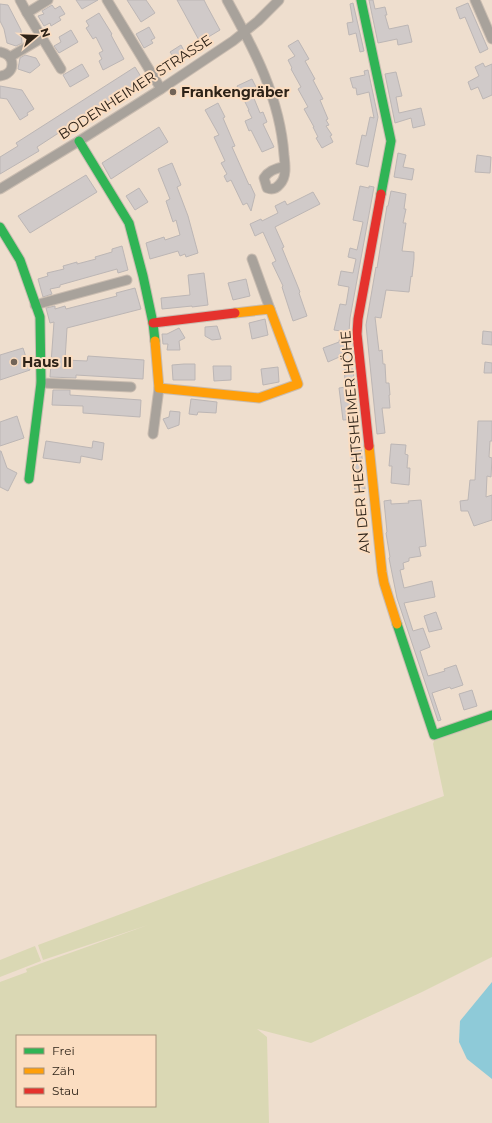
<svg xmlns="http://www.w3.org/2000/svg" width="492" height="1123" font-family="Montserrat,sans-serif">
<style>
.green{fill:#dad8b4;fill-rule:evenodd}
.water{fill:#8ecad8}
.building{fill:#d0cac9;stroke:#bcb6b5}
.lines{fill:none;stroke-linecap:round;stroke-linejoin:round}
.street-casing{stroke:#c9bcb0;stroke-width:11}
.fast-casing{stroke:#c9bcb0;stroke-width:11}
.slow-casing{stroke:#c9bcb0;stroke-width:11}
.jam-casing{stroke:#c9bcb0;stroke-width:11}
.street{stroke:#a8a29b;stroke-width:9}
.fast{stroke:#30b455;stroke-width:9}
.slow{stroke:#ff9f0a;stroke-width:9}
.jam{stroke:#e5322d;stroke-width:9}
.poi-dot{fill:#716458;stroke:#fbddc1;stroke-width:1.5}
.labels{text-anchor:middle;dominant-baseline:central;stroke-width:4;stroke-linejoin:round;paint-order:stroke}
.street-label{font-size:14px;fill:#2e2318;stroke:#fbddc1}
.poi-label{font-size:14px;font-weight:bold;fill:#2e2318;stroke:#fbddc1;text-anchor:start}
</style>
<rect width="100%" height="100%" fill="#eedece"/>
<!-- green -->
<g class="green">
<path d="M492 719V957L422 992 311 1043 257 1029 267 1037 269 1123H0V982L27 972 26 969 42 963 148 925 43 960 38 945 204 883 444 796 433 744 434 741ZM17 1036H155V1106H17Z"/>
<path d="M35 946 41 961 0 977V960Z"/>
</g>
<!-- water -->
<path class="water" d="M492 982V1079L467 1059 459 1042 460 1021Z"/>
<!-- building -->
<g class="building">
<path d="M76 0H98L82 9Z"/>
<path d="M127 0H146L155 13 141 22Z"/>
<path d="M177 0H204L207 6 220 30 200 42Z"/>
<path d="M369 0H373L375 9 385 7 387 15H385L389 29 408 25 412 42 398 45 397 39 378 43Z"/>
<path d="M353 3 364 51 360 52 356 33 349 35 347 23 353 22 350 4Z"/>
<path d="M468 3 488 49 480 53 465 17 460 19 456 8Z"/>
<path d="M0 4 8 5 21 30 22 43 16 46 7 43 4 29 0 21Z"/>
<path d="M52 5 55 9 60 6 65 14 59 17 61 20 51 26 50 23 44 26 38 16 44 14 42 11Z"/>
<path d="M99 13 112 34 111 35 124 59 103 70 99 61 102 59 99 53 103 51 96 37 93 39 86 28 89 26 86 21Z"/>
<path d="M149 27 155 38 151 40 153 43 144 48 136 34Z"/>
<path d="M71 30 78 42 59 53 54 46 61 42 59 37Z"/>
<path d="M298 40 309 59 305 61 315 79 313 80 323 99 320 100 328 119 326 120 329 125 326 126 332 135 330 136 333 142 322 148 316 138 318 137 313 127H314L304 109 308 107 298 89 301 87 291 69 292 68 288 60 295 56 288 46Z"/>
<path d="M181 45 185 53 175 59 170 52Z"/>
<path d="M25 55 36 58 40 65 30 73 18 69 20 58Z"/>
<path d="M483 63 485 67 492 64V95L483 99 478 87 471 90 468 82 479 76 475 67Z"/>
<path d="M82 64 89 76 70 87 63 75Z"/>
<path d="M135 67 143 80 95 111 94 110 37 147 39 151 0 174V157L18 146 16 143Z"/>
<path d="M368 70 378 117 368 167 356 164 362 135 366 136 370 117 374 118 369 92 357 95 356 88H353L350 78 365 75 364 71Z"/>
<path d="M396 72 402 96 396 97 399 113 421 108 425 125 413 128 411 118 395 123 385 74Z"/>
<path d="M252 79 259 93 253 96 260 113 263 112 267 122 263 124 274 147 262 152 251 130 249 131 245 121 252 118 248 110H249L237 86Z"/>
<path d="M0 86 22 90 34 109 27 113 28 115 20 120 7 99 0 98Z"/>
<path d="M218 103 225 117 223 118 235 146 232 147 249 185 250 184 255 195 251 211 247 203 243 205 231 180 227 182 224 176 227 174 221 163 225 161 214 137 219 135 205 110Z"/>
<path d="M159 127 168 142 111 179 102 163Z"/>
<path d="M398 153 406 155 403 167 414 169 412 180 394 177Z"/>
<path d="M477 155 491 157 490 173 475 172Z"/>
<path d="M172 163 181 185 177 187 188 216 198 253 186 257 185 254 180 256 178 251 150 259 146 243 164 237 165 240 180 235 176 220 173 222 166 201 170 199 158 169Z"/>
<path d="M86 175 97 192 30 233 18 216Z"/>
<path d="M360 186 369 188V186L374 187 350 318 349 332 347 342 348 348 346 354 328 362 323 348 339 342 341 331 334 330 340 304 346 305 349 287 338 285 341 271 353 273 356 259 348 257 350 248 357 250 363 222 353 220Z"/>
<path d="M139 188 148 202 135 210 126 196Z"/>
<path d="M391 191 406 194 404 209H406L403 223H406L402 251 414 252V259L412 277 411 276 409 292 386 290 381 318 375 317 379 351 382 350 383 364H385L386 383H389L390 395H389L390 408H382L385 433 377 434 366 325 376 267 377 268 387 206H388Z"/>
<path d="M313 192 320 204 275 227 284 247 282 248 296 282 300 292 299 293 307 316 293 321 282 287 283 286 272 263 276 261 263 232 255 236 250 224 261 219 262 221 278 213 275 206 285 201 287 205Z"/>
<path d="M122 246 128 270 118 273 117 269 60 285V287L50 289 52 294 43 297 38 279 48 276 47 273 64 269 63 266 77 262V264L96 259 95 257 112 252V249Z"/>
<path d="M204 273 208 305 192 307V306L162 309 161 298 190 295 188 275Z"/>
<path d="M246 279 250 296 233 300 228 283Z"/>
<path d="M135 288 141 309 67 328 65 360 87 361 88 356 144 360 143 379 76 375V378L50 377 54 322 50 323 46 308 55 306V309L65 306 66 309 117 296 116 293Z"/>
<path d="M265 319 268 335 252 339 249 323Z"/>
<path d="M217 326 221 339 212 340 205 336V327Z"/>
<path d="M179 328 185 338 179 341 180 350H167L168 344H163L162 334H167Z"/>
<path d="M483 331 492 332V345L482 344Z"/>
<path d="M23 348 30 370 0 380V355Z"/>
<path d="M485 362 492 363V373H484Z"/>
<path d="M184 364H195V380H173L172 365Z"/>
<path d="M213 366H231V380L214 381Z"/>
<path d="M278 367 279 382 263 385 261 369Z"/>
<path d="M353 369 358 419 343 420 339 388 346 387 344 370Z"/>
<path d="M53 390H70V395L141 400 140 417 83 413V406L52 405Z"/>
<path d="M191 399 217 402 216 413 198 412 197 415 189 414Z"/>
<path d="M170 411 180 412 179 425 168 429 163 419 169 417Z"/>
<path d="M17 416 24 438 0 446V422Z"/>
<path d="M478 421H492V441H490L489 457 492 458 491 477 487 476 486 497 492 495V520L474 526 468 511H461L460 501 468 500 470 480H475Z"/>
<path d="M46 441 92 448 93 441 104 443 102 460 81 456 80 463 43 458Z"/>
<path d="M391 444 406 445 405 454 408 455 407 468H410L409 485 391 483 392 466H389Z"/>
<path d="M361 447 365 489 355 491 350 448Z"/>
<path d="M0 451H1L7 468 17 473 8 491 0 487Z"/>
<path d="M391 500V504L409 503 408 501 421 500 426 546 419 547 421 556 409 558V561L403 563 404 569 400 570 404 588 432 581 435 597 404 603 413 631 423 628 430 647 420 651 428 676 445 671 444 669 456 665 463 685 451 689 450 687 432 693 441 720 438 721 397 598 389 558 390 557 386 533 387 532 384 501Z"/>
<path d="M436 612 442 629 429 632 424 616Z"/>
<path d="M472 690 477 706 464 710 459 694Z"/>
</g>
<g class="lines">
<defs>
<g id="street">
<path d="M20 0 27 13"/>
<path d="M48 0 27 13 61 69"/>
<path d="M107 0 161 89"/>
<path d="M227 0C254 49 280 98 284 155 285 164 287 177 280 184 276 189 272 190 267 188L264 178C269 170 276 169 285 166"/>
<path d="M475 0 492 39"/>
<path d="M0 52C16 55 16 74 0 76"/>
<path d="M10 57 42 38"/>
<path d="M0 189 79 141 161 89 233 41 258 21 279 0"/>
<path d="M252 259 270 309"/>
<path d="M35 305 127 280"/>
<path d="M41 383 131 387"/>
<path d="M153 434 159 388"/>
</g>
<g id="fast">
<path d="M361 0 391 141 381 194"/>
<path d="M79 141 129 223 143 276 153 323 155 341"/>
<path d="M0 227 20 260 40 317 41 383 29 479"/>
<path d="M397 624 434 735 492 715"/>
</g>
<g id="slow">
<path d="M155 341 159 388 259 398 298 384 270 309 235 313"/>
<path d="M369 446 382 572 384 583 397 624"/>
</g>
<g id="jam">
<path d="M153 323 235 313"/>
<path d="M369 446 357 334 358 319 381 194"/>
</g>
</defs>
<!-- street casing -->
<use href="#street" class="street-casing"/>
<!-- fast casing -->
<use href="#fast" class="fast-casing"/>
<!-- slow casing -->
<use href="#slow" class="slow-casing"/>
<!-- jam casing -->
<use href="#jam" class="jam-casing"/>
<!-- street -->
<use href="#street" class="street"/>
<!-- fast -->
<use href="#fast" class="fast"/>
<!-- slow -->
<use href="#slow" class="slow"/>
<!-- jam -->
<use href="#jam" class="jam"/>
</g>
<!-- markers -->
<g class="poi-dot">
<circle cx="173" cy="92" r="4"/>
<circle cx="14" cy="362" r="4"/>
</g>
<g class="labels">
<!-- street labels -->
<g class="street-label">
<text transform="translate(135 87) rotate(-33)">BODENHEIMER STRASSE</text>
<text transform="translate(355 442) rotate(-95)">AN DER HECHTSHEIMER HÖHE</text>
</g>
<!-- poi labels -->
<g class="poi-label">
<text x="181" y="92">Frankengräber</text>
<text x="22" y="362">Haus II</text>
</g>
</g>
<!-- legend -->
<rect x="16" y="1035" width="140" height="72" fill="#fbddc1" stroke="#a9937d"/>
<rect x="24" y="1048" width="20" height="6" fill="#30b455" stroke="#a9937d"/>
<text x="52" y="1055" font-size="12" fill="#2e2318">Frei</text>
<rect x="24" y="1068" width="20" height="6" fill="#ff9f0a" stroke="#a9937d"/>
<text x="52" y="1075" font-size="12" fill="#2e2318">Zäh</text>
<rect x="24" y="1088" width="20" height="6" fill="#e5322d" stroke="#a9937d"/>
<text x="52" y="1095" font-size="12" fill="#2e2318">Stau</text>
<!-- north arrow -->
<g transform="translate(36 36) rotate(71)" stroke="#fbddc1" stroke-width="3" paint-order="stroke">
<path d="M0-3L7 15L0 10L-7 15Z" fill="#2e2318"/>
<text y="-6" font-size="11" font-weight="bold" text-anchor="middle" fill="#2e2318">N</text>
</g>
</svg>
